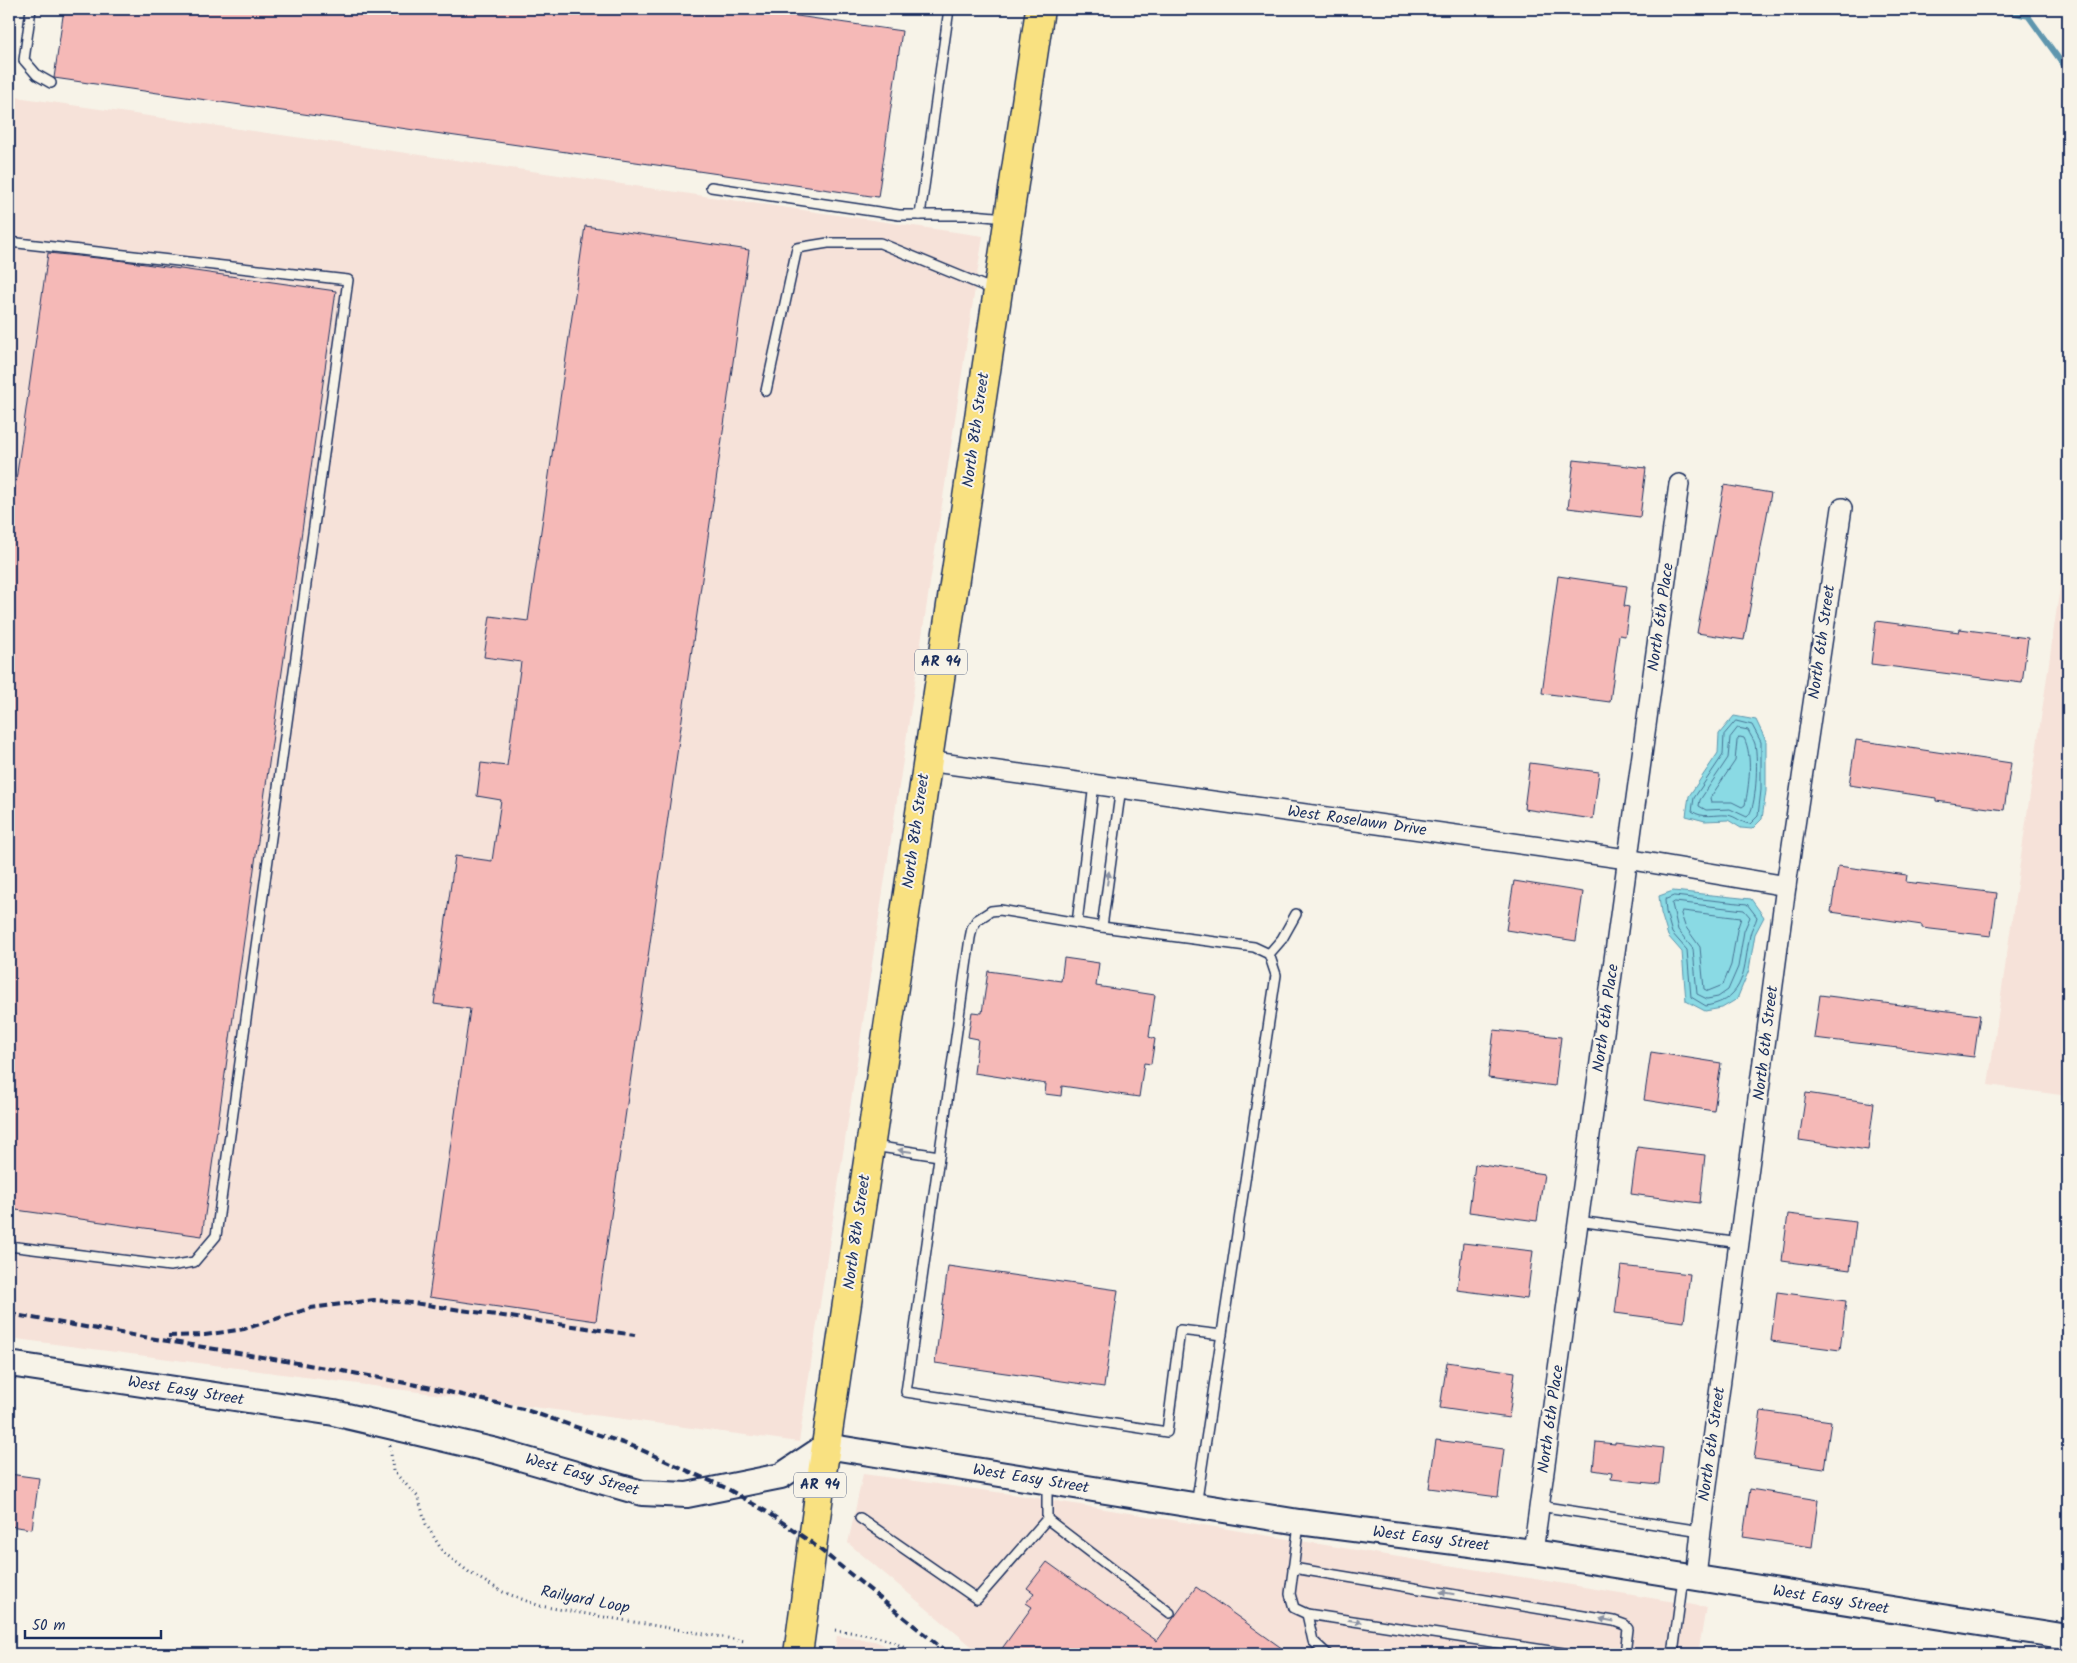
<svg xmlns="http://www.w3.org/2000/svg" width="2077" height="1663" font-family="Kalam,sans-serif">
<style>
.built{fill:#f6e2d9}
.water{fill:#8adae4;stroke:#5e96ae}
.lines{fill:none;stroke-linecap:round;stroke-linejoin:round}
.shore{stroke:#477394;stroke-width:1}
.stream{stroke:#5e96ae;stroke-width:5.5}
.building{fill:#f5b9b7;stroke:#1b2f5e}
.service-casing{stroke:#1b2f5e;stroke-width:12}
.minor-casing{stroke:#1b2f5e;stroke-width:22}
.tertiary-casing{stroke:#1b2f5e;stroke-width:28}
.primary-casing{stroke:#1b2f5e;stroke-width:31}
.path{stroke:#1b2f5e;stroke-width:3;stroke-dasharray:1 4;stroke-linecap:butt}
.service{stroke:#f7f3e8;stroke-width:9}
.minor{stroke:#f7f3e8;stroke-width:19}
.tertiary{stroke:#f7f3e8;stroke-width:24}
.primary{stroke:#f9e181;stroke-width:28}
.rail{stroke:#1b2f5e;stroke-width:4;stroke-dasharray:8 4;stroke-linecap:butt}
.oneway{fill:#8991a3}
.labels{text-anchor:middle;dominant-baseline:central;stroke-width:4;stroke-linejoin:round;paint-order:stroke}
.shield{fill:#f7f3e8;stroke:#5d6a87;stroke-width:1}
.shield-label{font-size:15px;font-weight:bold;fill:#1b2f5e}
.street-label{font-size:16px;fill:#1b2f5e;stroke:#f7f3e8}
</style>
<rect width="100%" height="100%" fill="#f7f3e8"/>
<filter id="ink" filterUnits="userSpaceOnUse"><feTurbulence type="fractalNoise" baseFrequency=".02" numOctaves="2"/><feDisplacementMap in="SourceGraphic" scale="10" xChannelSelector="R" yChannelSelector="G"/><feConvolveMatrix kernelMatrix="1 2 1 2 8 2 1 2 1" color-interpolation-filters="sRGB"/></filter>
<g filter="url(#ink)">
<!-- built -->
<g class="built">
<path d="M9 96 983 236 799 1442 9 1338Z"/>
<path d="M2068 531V1096L1988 1085Z"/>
<path d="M863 1474 1025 1496 1706 1607 1698 1654H981L848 1543Z"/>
<path d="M837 1636 875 1641 903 1654H834Z"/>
</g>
<!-- water -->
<g class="water">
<path d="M1734 716 1756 720 1766 741V791L1762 819 1752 829 1741 828 1728 820 1705 821 1686 816 1689 796 1718 753 1719 734Z"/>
<path d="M1673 891 1751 899 1764 917 1755 934 1749 970 1737 999 1722 1008 1705 1011 1686 1001 1682 952 1668 936 1661 913 1659 896Z"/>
</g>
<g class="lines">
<!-- shore -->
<g class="shore">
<path d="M1736 721 1752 725 1761 742V790L1758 816 1750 824C1741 823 1736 816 1727 815 1715 814 1702 819 1692 811L1694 798 1723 755 1724 735Z"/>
<path d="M1738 728 1748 730C1750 735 1754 740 1755 744 1758 758 1757 810 1747 817L1730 809 1706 810 1699 806 1700 800 1728 758 1730 738Z"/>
<path d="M1740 737 1744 738C1753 756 1749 786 1745 805L1742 807 1732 802H1711L1710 798 1735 761 1737 741Z"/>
<path d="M1674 896 1747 904 1757 917C1756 923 1751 928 1750 935 1743 968 1747 999 1706 1006L1691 997 1687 950 1672 933 1666 912 1665 900Z"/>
<path d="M1675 902 1744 910 1750 917 1744 931 1738 967 1728 990 1718 997 1707 999 1697 994 1693 949 1678 930 1672 904Z"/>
<path d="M1683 911 1741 918 1737 930 1731 965 1723 985 1708 991 1704 989 1700 947 1685 926 1681 914Z"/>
</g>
<!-- stream -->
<path class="stream" d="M1996 9 2028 16 2068 71"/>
</g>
<!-- building -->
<g class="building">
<path d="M64 9H748L902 31 878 197 54 78Z"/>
<path d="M585 226 749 250 596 1321 429 1297 470 1009 434 1004 455 856 492 861 501 800 477 796 481 763 507 766 521 662 484 657 490 616 528 621Z"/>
<path d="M48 253 117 260 336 291 202 1236 9 1209V530Z"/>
<path d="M1574 460 1646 468 1640 517 1568 508Z"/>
<path d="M1724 485 1771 493 1744 640 1697 633Z"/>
<path d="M1558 576 1627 586 1624 606 1629 607 1625 636 1619 635 1610 702 1542 693Z"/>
<path d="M1876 621 1959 632 1960 629 2028 638 2022 683 1871 664Z"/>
<path d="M1856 740 2011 763 2004 810 1936 801V798L1849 785Z"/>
<path d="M1530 763 1599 772 1593 819 1524 809Z"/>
<path d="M1838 866 1907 875 1906 882 1997 893 1991 936 1922 928V925L1831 912Z"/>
<path d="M1514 881 1583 892 1576 941 1506 930Z"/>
<path d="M1064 958 1099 963 1096 986 1155 995 1149 1037 1155 1039 1151 1064 1144 1063 1139 1097 1062 1086 1061 1096 1045 1094 1046 1084 974 1073 978 1039 968 1037 972 1012 982 1013 988 971 1061 981Z"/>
<path d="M1820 995 1980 1015 1974 1057 1814 1038Z"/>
<path d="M1494 1030 1561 1037 1555 1086 1488 1078Z"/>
<path d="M1651 1052 1721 1063 1714 1111 1644 1100Z"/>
<path d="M1806 1093 1874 1103 1868 1150 1799 1140Z"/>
<path d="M1637 1147 1705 1155 1700 1203 1631 1194Z"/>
<path d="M1475 1164 1544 1174 1537 1221 1469 1212Z"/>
<path d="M1788 1214 1856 1222 1850 1270 1782 1261Z"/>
<path d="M1463 1243 1533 1251 1527 1299 1457 1290Z"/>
<path d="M948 1266 1118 1290 1104 1387 935 1363Z"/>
<path d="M1621 1266 1690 1274 1684 1322 1615 1313Z"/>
<path d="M1777 1292 1846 1301 1840 1350 1771 1341Z"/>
<path d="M1447 1362 1515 1372 1509 1418 1440 1408Z"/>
<path d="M1761 1411 1831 1421 1824 1469 1754 1459Z"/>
<path d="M1436 1440 1504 1449 1498 1497 1429 1488Z"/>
<path d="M1596 1442 1615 1444V1442L1663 1448 1659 1484 1611 1479 1612 1473 1593 1470Z"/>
<path d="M9 1474 39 1478 32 1529 9 1526Z"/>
<path d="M1750 1489 1818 1500 1812 1547 1743 1537Z"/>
<path d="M1047 1562 1157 1641 1196 1587 1290 1654H998L1032 1607 1026 1603 1034 1593 1027 1588Z"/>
</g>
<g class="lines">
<defs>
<g id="service">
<path d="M31 9 24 60 37 75 51 83"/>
<path d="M711 187 899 215H973L1006 218"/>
<path d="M920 215 949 9"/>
<path d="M9 242 348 280 216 1236 194 1262 170 1266 9 1246"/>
<path d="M766 391 797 248 828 243H880L994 290"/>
<path d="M1077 923 1094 784"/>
<path d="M1102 927 1121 787"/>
<path d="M1269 954 1282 939 1296 914"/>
<path d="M873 1146 939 1156"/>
<path d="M1578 1221 1740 1243"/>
<path d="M1196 1506 1276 975 1269 954 1254 947 1102 927 1000 910 991 911 977 920 972 928 970 938 906 1392 1167 1432 1180 1330 1222 1335"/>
<path d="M1539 1506 1701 1531"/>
<path d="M860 1518 977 1599 1047 1519V1482"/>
<path d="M1047 1519 1170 1613"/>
<path d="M1299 1524 1290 1594 1294 1608 1307 1614 1570 1654"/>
<path d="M1293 1568 1614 1621 1625 1625 1628 1629 1625 1654"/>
<path d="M1307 1614 1313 1641 1327 1654"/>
<path d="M1673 1654 1683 1578"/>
</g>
<g id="minor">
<path d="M927 761 1627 859 1786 886"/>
<path d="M1533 1552 1679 484"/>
<path d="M1696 1578 1701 1531 1786 886 1842 508"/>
</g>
<path id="tertiary" d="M9 1364 334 1413 496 1451 642 1493 687 1495 781 1476 826 1446 1299 1522 1533 1552 2068 1637"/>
<path id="primary" d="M798 1654C808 1583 816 1511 827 1439 897 962 968 485 1040 9"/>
</defs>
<!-- service casing -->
<use href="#service" class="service-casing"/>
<!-- minor casing -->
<use href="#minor" class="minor-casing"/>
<!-- tertiary casing -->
<use href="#tertiary" class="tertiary-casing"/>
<!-- primary casing -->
<use href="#primary" class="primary-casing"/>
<!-- path -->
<g class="path">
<path d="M390 1445 393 1471 418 1497 426 1524 443 1552 470 1573 503 1592 540 1606 745 1641"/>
<path d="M835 1630C862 1634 891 1636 913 1654"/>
</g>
<!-- service -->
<use href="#service" class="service"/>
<!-- minor -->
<use href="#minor" class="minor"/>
<!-- tertiary -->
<use href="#tertiary" class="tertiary"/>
<!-- primary -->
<use href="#primary" class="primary"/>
<!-- rail -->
<g class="rail">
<path d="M9 1314 338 1370 427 1387 523 1409 635 1447 726 1488 769 1513 812 1543 949 1654"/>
<path d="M168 1336 205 1335 244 1329 311 1308 374 1300 413 1303 635 1335"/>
</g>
</g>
<!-- one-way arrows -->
<defs><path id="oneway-solid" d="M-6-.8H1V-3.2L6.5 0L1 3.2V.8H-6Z" transform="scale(1.25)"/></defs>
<g class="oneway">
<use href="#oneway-solid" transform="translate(1108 878) rotate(-82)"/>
<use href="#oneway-solid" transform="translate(905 1151) rotate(-172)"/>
<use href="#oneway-solid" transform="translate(1447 1593) rotate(-171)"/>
<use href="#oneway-solid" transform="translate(1607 1620) rotate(-169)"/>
<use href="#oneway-solid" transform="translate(1355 1621) rotate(9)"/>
</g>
</g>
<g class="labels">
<!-- shield labels -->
<g class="shield">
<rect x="915" y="649.5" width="52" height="25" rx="4"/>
<rect x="794" y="1472.5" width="52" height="25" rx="4"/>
</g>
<g class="shield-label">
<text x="941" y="662">AR 94</text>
<text x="820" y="1485">AR 94</text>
</g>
<!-- street labels -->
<g class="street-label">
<text transform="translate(976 430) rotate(-82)">North 8th Street</text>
<text transform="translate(1661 617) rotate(-82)">North 6th Place</text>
<text transform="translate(1822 642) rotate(-82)">North 6th Street</text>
<text transform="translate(1357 821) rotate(8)">West Roselawn Drive</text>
<text transform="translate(916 831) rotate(-82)">North 8th Street</text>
<text transform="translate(1606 1018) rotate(-82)">North 6th Place</text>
<text transform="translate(1766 1043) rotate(-83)">North 6th Street</text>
<text transform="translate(857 1232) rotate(-82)">North 8th Street</text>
<text transform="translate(186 1391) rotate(9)">West Easy Street</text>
<text transform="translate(1551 1419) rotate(-82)">North 6th Place</text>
<text transform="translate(1712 1444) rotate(-82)">North 6th Street</text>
<text transform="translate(582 1475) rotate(16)">West Easy Street</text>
<text transform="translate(1031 1479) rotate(9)">West Easy Street</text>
<text transform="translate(1431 1539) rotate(7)">West Easy Street</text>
<text transform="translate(585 1600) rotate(11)">Railyard Loop</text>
<text transform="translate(1831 1600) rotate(9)">West Easy Street</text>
</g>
</g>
<!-- margin -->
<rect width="2077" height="1663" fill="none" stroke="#f7f3e8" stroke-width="30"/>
<rect x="15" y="15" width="2047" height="1633" fill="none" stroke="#1b2f5e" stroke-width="2" filter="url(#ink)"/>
<!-- scale -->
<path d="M25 1630v8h136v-8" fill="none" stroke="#1b2f5e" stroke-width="2.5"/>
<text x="32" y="1630" font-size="15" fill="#1b2f5e" stroke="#f7f3e8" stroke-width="4" paint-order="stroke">50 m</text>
</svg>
